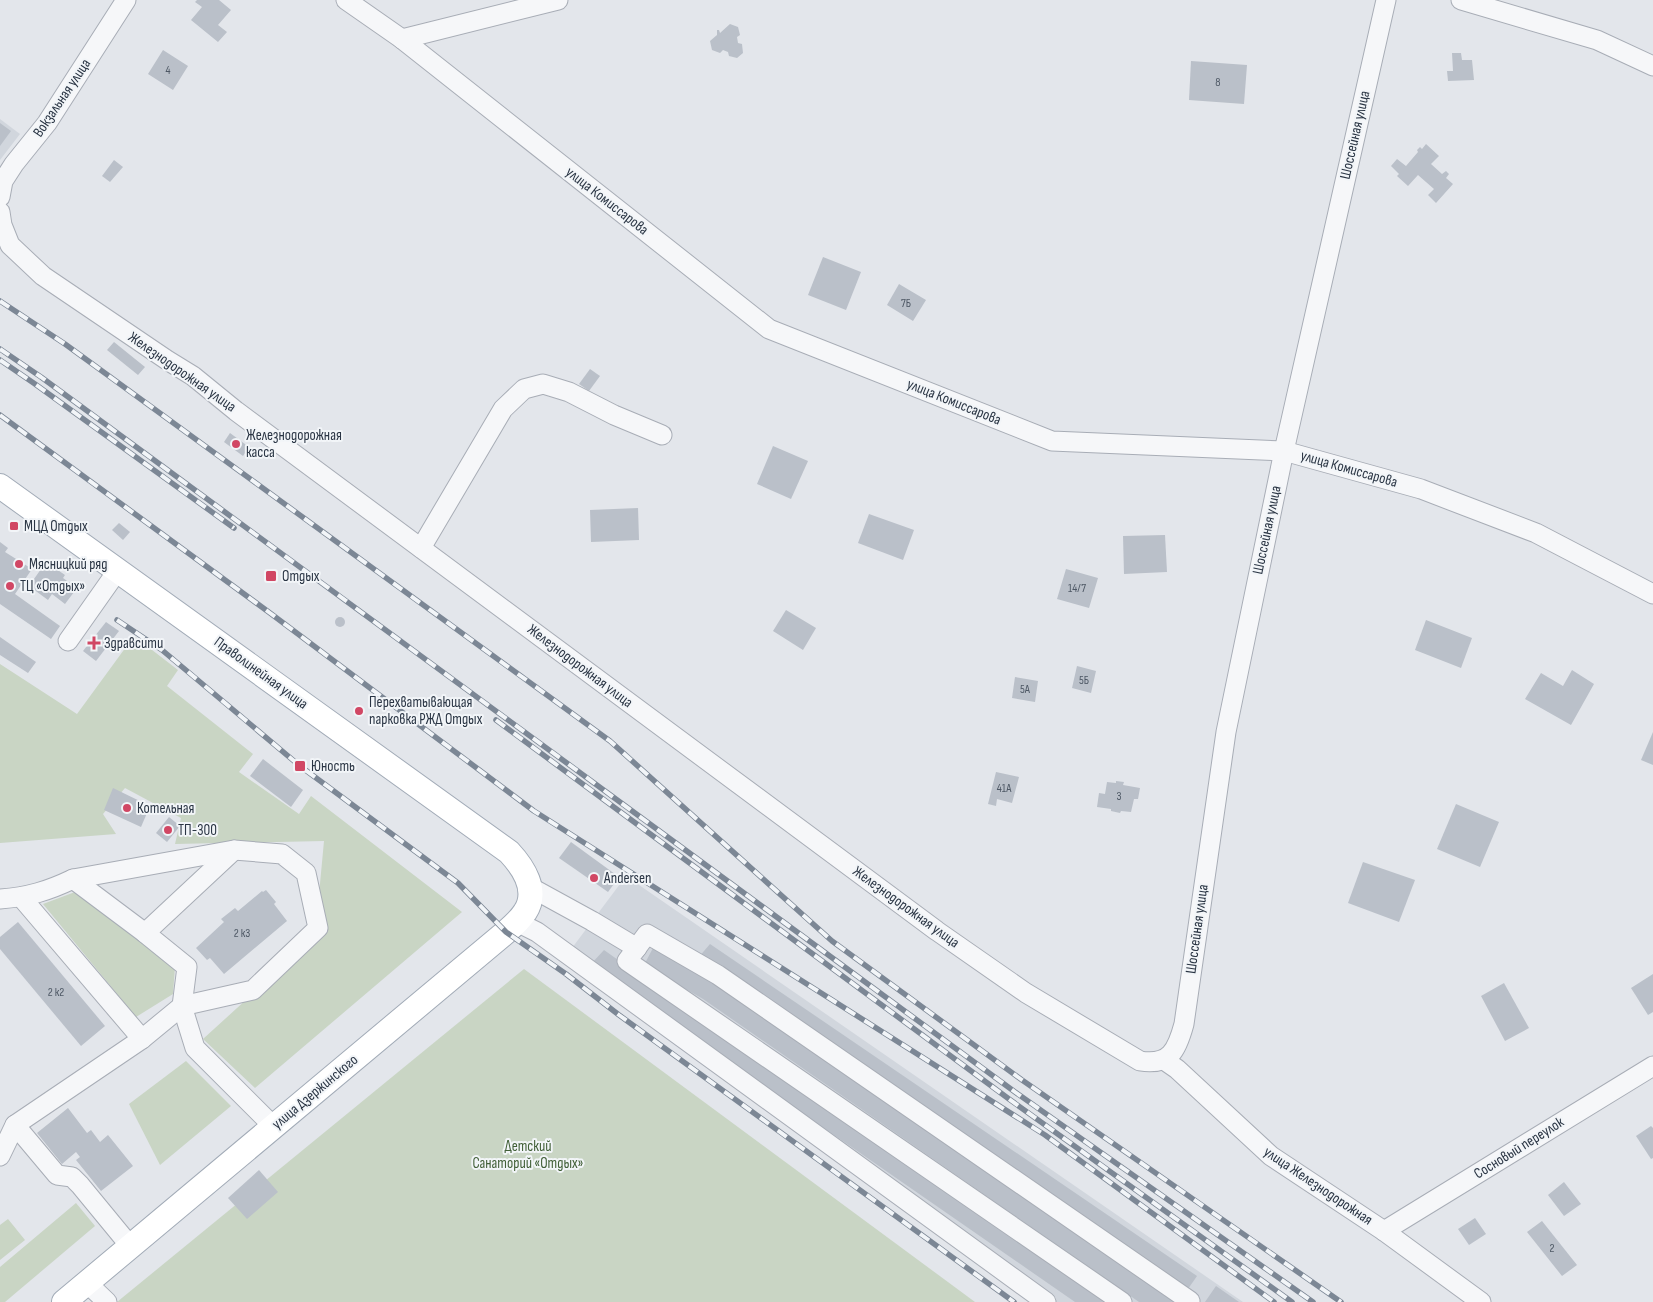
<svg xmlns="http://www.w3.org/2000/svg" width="1653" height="1302" font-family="'Sofia Sans Condensed',sans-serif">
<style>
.built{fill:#d1d6dd}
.green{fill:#c9d5c4}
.building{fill:#bac0c9}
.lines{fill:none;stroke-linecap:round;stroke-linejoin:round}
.minor-casing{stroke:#a8adb6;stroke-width:21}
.major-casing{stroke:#a2abb7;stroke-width:26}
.minor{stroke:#f6f7f9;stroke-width:19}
.major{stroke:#fff;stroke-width:24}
.rail-casing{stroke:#7c8795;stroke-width:5.5}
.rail{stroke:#f2f5f8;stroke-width:4;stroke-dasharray:11;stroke-linecap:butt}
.poi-dot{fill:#d14764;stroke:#f2f5f8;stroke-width:2}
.labels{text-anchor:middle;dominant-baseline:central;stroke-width:4;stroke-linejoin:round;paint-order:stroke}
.number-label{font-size:12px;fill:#4e5865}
.street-label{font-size:15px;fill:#2a3544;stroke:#f2f5f8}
.poi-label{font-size:15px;fill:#2a3544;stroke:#f2f5f8;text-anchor:start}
.park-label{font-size:15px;fill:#415f37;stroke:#f2f5f8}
</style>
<rect width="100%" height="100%" fill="#e3e6eb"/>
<!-- built -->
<g class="built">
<path d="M0 119 20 134 0 160Z"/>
<path d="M626 876 1243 1302H1055L840 1143 566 956Z"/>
</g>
<!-- green -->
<g class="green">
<path d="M134 636 178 670 167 686 253 754 239 772 299 814 311 796 462 912 255 1088 203 1039 315 937 324 841 175 844 181 818 125 788 103 814 116 834 0 843V664L77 714Z"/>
<path d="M75 892 175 967 173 994 136 1017 43 904Z"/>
<path d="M524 969 975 1302H117Z"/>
<path d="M186 1061 231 1106 160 1165 129 1104Z"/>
<path d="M76 1203 95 1226 5 1302H0V1267Z"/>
<path d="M8 1219 25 1240 0 1260V1225Z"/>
</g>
<!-- building -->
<g class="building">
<path d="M197 0H219L231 10 218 25 227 32 218 42 191 20 202 7 195 2Z"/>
<path d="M730 24 738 27 740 35 737 37 738 43 742 44 743 53 737 58 729 56 728 52 723 50 720 53 712 50 710 41 717 35V30H719L720 33Z"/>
<path d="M163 50 188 66 173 90 148 74Z"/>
<path d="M1452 53H1461L1462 60H1472L1474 80 1448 81 1447 71H1453Z"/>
<path d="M1191 61 1247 65 1244 104 1189 100Z"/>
<path d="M0 123 11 131 0 146Z"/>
<path d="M1426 144 1439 156 1431 164 1442 174 1446 171 1449 174 1446 178 1453 184 1436 203 1428 195 1434 189 1418 175 1408 186 1397 176 1399 174 1391 166 1397 159 1406 166 1418 152 1417 150 1420 147 1422 149Z"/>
<path d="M114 160 123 167 110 182 102 176Z"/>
<path d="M823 257 861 272 846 310 808 295Z"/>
<path d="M899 284 926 300 913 321 887 305Z"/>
<path d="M114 342 145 367 138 375 107 350Z"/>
<path d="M590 369 600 376 589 391 579 384Z"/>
<path d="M230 433 249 447 243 456 224 442Z"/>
<path d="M773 446 808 461 791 499 757 484Z"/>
<path d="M638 508 639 540 591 542 590 510Z"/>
<path d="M869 514 914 530 903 560 858 543Z"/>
<path d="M119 523 130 532 123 540 112 530Z"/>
<path d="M1165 535 1167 572 1124 574 1123 536Z"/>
<path d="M0 542 8 548 5 552 32 569 15 594 60 626 51 639 0 604Z"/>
<path d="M46 562 65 575 63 578 77 588 65 604 52 594 48 600 29 586Z"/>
<path d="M1066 569 1098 578 1089 608 1057 599Z"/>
<path d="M786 610 816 628 803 650 773 631Z"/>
<circle cx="340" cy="622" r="5"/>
<path d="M1426 620 1472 638 1461 668 1415 650Z"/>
<path d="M106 622 119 631 96 661 83 651Z"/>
<path d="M0 637 36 662 28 673 0 655Z"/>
<path d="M1077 666 1096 671 1091 693 1072 688Z"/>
<path d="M1572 670 1594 684 1571 725 1525 699 1541 673 1563 686Z"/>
<path d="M1015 677 1038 681 1035 702 1012 698Z"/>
<path d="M1653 732V765L1641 760Z"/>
<path d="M263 759 303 790 291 807 250 776Z"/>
<path d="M996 772 1019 777 1012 803 997 799 996 806 988 804Z"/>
<path d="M1116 781 1124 782 1123 785 1140 788 1138 799H1134L1131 812 1121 811 1120 813 1111 811V809L1097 807 1099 793 1105 794 1107 782 1116 783Z"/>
<path d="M113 788 150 806 141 827 104 810Z"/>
<path d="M1456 804 1499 822 1480 867 1437 849Z"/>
<path d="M169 817 180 826 167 842 156 833Z"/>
<path d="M571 842 619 877 608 892 559 858Z"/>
<path d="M1363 862 1415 880 1399 922 1348 903Z"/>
<path d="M266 890 276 902 274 904 287 921 224 974 210 958 207 960 196 948 224 922 221 919 235 908 238 911 262 891 263 892Z"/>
<path d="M18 922 105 1026 81 1046 0 949V937Z"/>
<path d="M710 944 1197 1276 1188 1289 698 958Z"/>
<path d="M653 948 711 981 1175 1302H1139L703 999 644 965Z"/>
<path d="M604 950 720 1032 1108 1302H1075L707 1047 591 964Z"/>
<path d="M1653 974V1012L1648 1015 1631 988Z"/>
<path d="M1504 983 1529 1028 1505 1041 1481 996Z"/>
<path d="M68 1108 87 1133 91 1130 100 1142 108 1135 133 1166 101 1191 76 1160 80 1157 76 1152 62 1164 37 1133Z"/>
<path d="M1651 1126 1653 1128V1158L1651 1159 1636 1136Z"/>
<path d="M259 1170 278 1192 247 1219 228 1198Z"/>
<path d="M1564 1182 1581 1204 1564 1216 1548 1195Z"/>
<path d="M1475 1218 1486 1234 1469 1245 1458 1229Z"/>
<path d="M1542 1221 1577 1265 1562 1276 1527 1232Z"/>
<path d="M1216 1286 1239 1302H1205Z"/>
</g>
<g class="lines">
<defs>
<g id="minor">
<path d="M346 0 402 39 769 329 1052 441 1284 451 1421 489 1536 533 1653 594"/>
<path d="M1461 0 1597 40 1653 66"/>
<path d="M402 39 558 0"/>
<path d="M0 197 3 181 14 164 47 123 126 0"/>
<path d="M0 212 2 225 10 245 43 276 167 360 193 376 236 411 937 931 1026 993 1140 1061C1170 1066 1177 1050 1184 1024L1226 732 1284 451 1386 0"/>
<path d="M421 548 503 409 524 389 543 384 569 392 614 415 662 435"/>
<path d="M68 641 118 570"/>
<path d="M530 887 592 921 637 948"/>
<path d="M21 897 142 1039"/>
<path d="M0 899C28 897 48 891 73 879L145 933 187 967 182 1006 195 1048 274 1127"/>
<path d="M517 922 537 932 1046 1302"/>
<path d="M145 933 234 850"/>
<path d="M1164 1060 1177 1069 1271 1156 1384 1231 1481 1302"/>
<path d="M15 1125 57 1175 72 1177 80 1185 131 1247"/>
<path d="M0 1156 15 1125 142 1039 182 1006 253 990 318 928 306 873 282 854 234 850 73 879"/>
<path d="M1384 1231 1653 1066"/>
<path d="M87 1283 107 1302"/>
<path d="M1122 1302 627 961 647 934 718 975 1190 1301 1189 1302"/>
</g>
<path id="major" d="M0 486 509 852C523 867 539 891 525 912 520 920 513 926 506 932L64 1302"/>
</defs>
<!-- minor casing -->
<use href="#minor" class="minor-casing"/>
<!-- major casing -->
<use href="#major" class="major-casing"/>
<!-- minor -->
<use href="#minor" class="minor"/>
<!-- major -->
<use href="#major" class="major"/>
<defs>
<g id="rail">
<path d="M0 301 65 344 610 741 832 941 1022 1080 1341 1302"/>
<path d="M0 349 41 377 1015 1092 1313 1302"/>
<path d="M0 360 35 384 234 528"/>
<path d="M0 415 270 613 534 811 1045 1135 1274 1302"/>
<path d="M117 620 162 650 300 766 458 883 506 932 566 974 619 1015 1014 1302"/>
<path d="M496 720 1009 1099 1292 1302"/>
</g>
</defs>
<!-- rail casing -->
<use href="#rail" class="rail-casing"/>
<!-- rail -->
<use href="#rail" class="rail"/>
</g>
<!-- markers -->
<g class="poi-dot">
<circle cx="236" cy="444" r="5"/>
<rect x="9" y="521" width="10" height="10" rx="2.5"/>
<circle cx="19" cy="564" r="5"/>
<rect x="265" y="570" width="12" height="12" rx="2.5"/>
<circle cx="10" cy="586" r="5"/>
<path d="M91.5 635.5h5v5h5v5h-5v5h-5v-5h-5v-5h5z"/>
<circle cx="359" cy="711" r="5"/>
<rect x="294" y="760" width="12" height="12" rx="2.5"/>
<circle cx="127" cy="808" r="5"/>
<circle cx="168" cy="830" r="5"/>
<circle cx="594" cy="878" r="5"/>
</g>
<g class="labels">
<!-- number labels -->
<g class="number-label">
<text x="168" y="70">4</text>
<text x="1218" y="82">8</text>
<text x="906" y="303">7Б</text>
<text x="1077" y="588">14/7</text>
<text x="1084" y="680">5Б</text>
<text x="1025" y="689">5А</text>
<text x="1004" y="788">41А</text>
<text x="1119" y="796">3</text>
<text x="242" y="933">2 к3</text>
<text x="56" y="992">2 к2</text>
<text x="1552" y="1248">2</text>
</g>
<!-- street labels -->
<g class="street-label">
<text transform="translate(62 98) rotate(-56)">Вокзальная улица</text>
<text transform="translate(1355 135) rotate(-77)">Шоссейная улица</text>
<text transform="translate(607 201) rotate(38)">улица Комиссарова</text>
<text transform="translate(182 372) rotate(35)">Железнодорожная улица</text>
<text transform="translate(954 402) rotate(22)">улица Комиссарова</text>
<text transform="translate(1349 469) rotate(16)">улица Комиссарова</text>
<text transform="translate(1267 530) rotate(-78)">Шоссейная улица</text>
<text transform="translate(580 666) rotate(37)">Железнодорожная улица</text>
<text transform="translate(261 673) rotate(36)">Праволинейная улица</text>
<text transform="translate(906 907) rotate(36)">Железнодорожная улица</text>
<text transform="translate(1197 929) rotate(-82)">Шоссейная улица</text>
<text transform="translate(315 1092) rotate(-40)">улица Дзержинского</text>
<text transform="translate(1519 1148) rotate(-32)">Сосновый переулок</text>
<text transform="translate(1318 1186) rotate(34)">улица Железнодорожная</text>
</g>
<!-- poi labels -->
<g class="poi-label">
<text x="246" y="435">Железнодорожная<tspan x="246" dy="17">касса</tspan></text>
<text x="24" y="526">МЦД Отдых</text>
<text x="29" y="564">Мясницкий ряд</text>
<text x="282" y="576">Отдых</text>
<text x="20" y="586">ТЦ «Отдых»</text>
<text x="104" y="643">Здравсити</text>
<text x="369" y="702">Перехватывающая<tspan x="369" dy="17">парковка РЖД Отдых</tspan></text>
<text x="311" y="766">Юность</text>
<text x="137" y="808">Котельная</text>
<text x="178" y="830">ТП-300</text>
<text x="604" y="878">Andersen</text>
</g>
<!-- park labels -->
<g class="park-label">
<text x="528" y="1146">Детский<tspan x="528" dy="17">Санаторий «Отдых»</tspan></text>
</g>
</g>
</svg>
